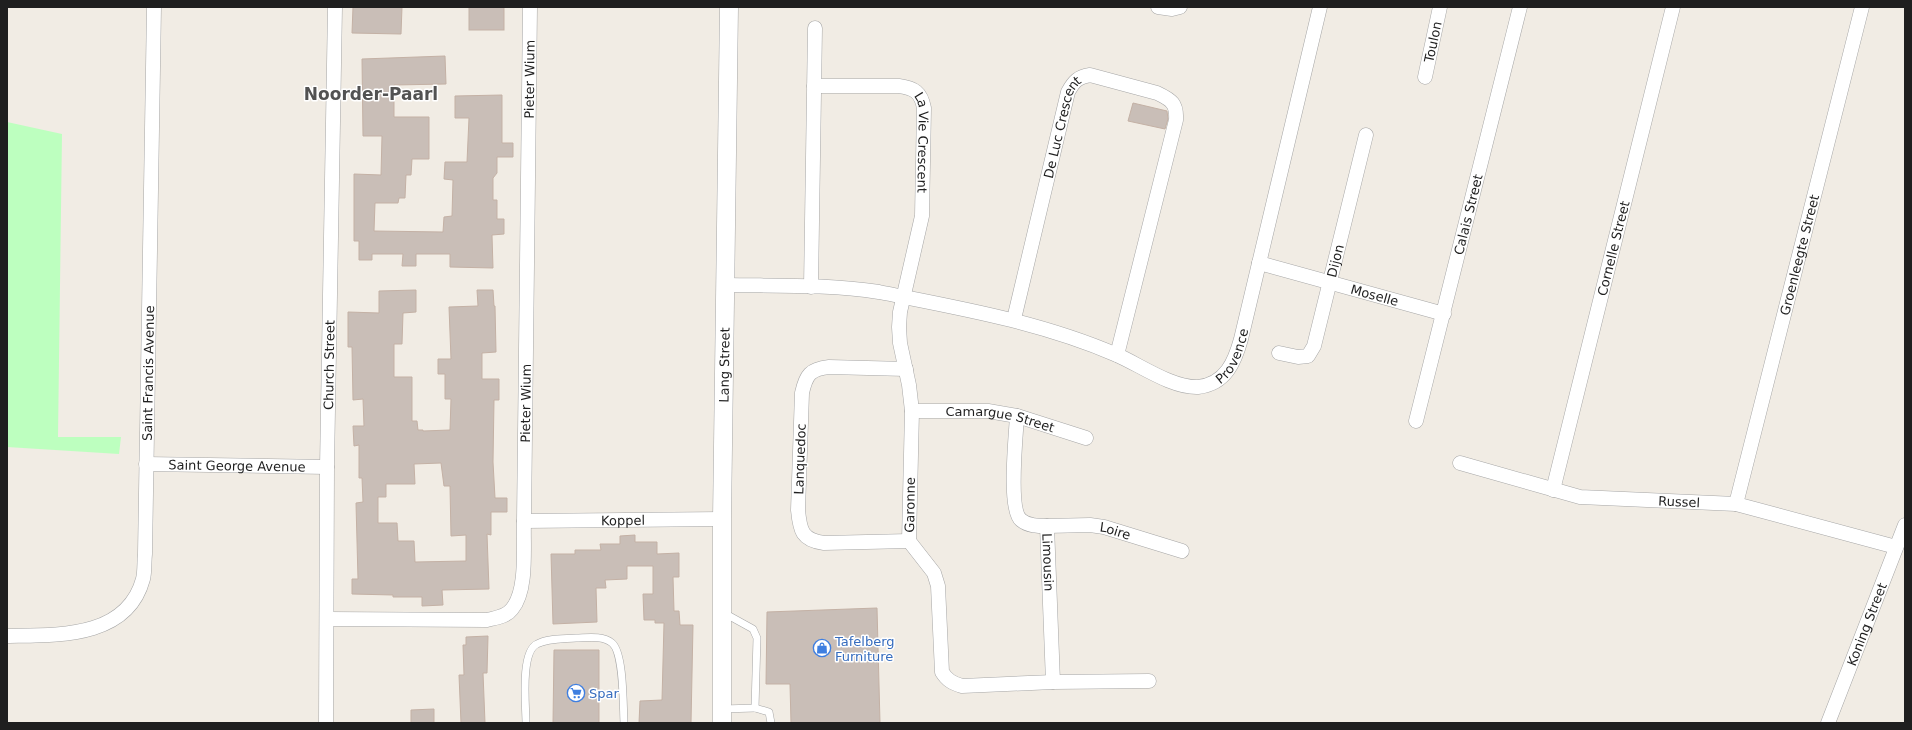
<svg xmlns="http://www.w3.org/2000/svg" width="1912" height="730" font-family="'DejaVu Sans',sans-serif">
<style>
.park{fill:#bdffbf}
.building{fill:#c9beb7;stroke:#c4b1a5;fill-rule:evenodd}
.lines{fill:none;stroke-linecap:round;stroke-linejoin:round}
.service-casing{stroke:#a6a6a6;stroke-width:8}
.minor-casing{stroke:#a6a6a6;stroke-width:15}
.tertiary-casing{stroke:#a6a6a6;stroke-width:19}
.service{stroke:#fff;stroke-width:7}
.minor{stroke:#fff;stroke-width:14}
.tertiary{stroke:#fff;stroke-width:18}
.labels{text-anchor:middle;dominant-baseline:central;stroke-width:3;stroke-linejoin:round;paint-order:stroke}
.street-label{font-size:13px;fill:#1f1f1f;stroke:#fff}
.shop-label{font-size:13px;fill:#366cbe;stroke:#fff;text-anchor:start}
.district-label{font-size:17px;font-weight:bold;fill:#525252;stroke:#fff}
</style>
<rect width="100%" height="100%" fill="#f1ece4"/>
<!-- park -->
<path class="park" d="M7 122 62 134 58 437H121L119 454 7 447Z"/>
<!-- building -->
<g class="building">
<path d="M353 7H402L401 34 352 33Z"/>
<rect x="469" y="7" width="35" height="23"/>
<path d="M445 56 446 84 394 85V117H429V159H412L411 175H406L405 198H399L398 203H375L374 231 443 232 444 217 452 216 453 180 444 179 445 162H467L469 118H455V96L502 95V143H513V157H497V173L493 178V200H497V219H504V234L492 235 493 268 450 267V254H416V266H402L403 254H372V260H359V241H354V174L381 175 382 136H363L362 59Z"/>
<path d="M1133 103 1167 111 1168 119 1165 129 1128 121Z"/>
<path d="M416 290V312L403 313 402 344H394V377H412V421H417L418 430H423V431L450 430 451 399H445V374H438V359H451L449 307 478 306 477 290H493L494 306H495L496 352 482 353V379H499V400H494L493 462 495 498H507V512H491V535L487 534 489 589 442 590 443 605 422 606V597H393V595L352 594V579H358L356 503 363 502 362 478H359V445L354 446 353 426H364L363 399 353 400 352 347H348V312L379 313V291ZM441 463 444 486H450L451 536 466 535V561L415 562 414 541H398L397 523H378V497H386V484H415L414 464Z"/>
<path d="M635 535V542H657V554L679 553V577H673L674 611H679L680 625H693L691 723H639L640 701 662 700 664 623H655V620H644L643 594H653V566H627V579L605 580 606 588H596L597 622 553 624 551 554H575V550H601L600 544H620V536Z"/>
<path d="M877 608 880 723H791L790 684H766L767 612Z"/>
<path d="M488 636 487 673H483L485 723H461L459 675H464L463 645H466V637Z"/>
<path d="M554 650H599V723H553Z"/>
<path d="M434 709V723H411V710Z"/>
</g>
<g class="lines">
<defs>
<g id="service">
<path d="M755 708 769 712 771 723"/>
<path d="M723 709 755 708 757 638 753 629 724 613"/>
<path d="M526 723C526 707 520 652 537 644 548 638 563 639 576 638 586 638 602 635 612 643 624 653 623 706 624 723"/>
</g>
<g id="minor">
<path d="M1158 7 1172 9 1180 7"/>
<path id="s1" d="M1425 77 1440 7"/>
<path id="s2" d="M814 86H899C914 88 921 92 924 108L922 216 900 312 899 327 900 343 909 385 912 411 909 541 934 573 938 586 942 672C947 680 952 683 962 686L1053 682 1149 681"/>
<path id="s3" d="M1259 263 1444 314"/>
<path id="s4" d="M725 285C776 286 828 284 879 292 959 308 1041 322 1117 355 1140 365 1172 388 1198 387 1226 384 1235 361 1241 339L1320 7"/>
<path d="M811 287 815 28"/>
<path id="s5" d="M1014 319 1068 92C1074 81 1078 77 1090 75L1157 93C1172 100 1177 104 1176 120L1117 355"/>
<path id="s6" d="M1279 353 1298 357 1308 356 1314 346 1366 135"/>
<path d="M906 369 829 367C810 369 806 375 802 393L798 510C800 531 802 540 824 543L909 541"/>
<path id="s7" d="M912 411H988L1017 416 1086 438"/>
<path id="s8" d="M1017 416C1016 435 1008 509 1021 520 1028 526 1038 526 1047 526L1053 682"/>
<path id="s9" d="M1416 421 1520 7"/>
<path id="s10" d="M1460 463 1580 497 1736 504 1896 547"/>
<path id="s11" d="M146 464 327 467"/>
<path id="s12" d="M1553 490 1673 7"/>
<path id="s13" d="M1736 504 1862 7"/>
<path id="s14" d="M524 521 722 519"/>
<path id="s15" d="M1047 526 1090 525 1104 527 1182 551"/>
<path id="s16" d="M328 619 487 620C495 618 506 617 512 609 528 590 523 546 524 521L530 7"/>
<path id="s17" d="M7 636C56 635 127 639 143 579 145 571 144 562 145 554L154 7"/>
<path id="s18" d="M326 723 327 467 335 7"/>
<path id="s19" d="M1828 723 1905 525"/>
</g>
<g id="tertiary">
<path id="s20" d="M722 723V519L729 7"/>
</g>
</defs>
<!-- service casing -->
<use href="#service" class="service-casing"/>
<!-- minor casing -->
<use href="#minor" class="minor-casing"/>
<!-- tertiary casing -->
<use href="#tertiary" class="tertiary-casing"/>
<!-- service -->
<use href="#service" class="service"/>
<!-- minor -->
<use href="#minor" class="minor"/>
<!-- tertiary -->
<use href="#tertiary" class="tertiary"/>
</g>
<!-- icons -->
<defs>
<symbol id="shop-ring" viewBox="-11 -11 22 22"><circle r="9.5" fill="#fff" stroke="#3f7fe0" stroke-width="1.5"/><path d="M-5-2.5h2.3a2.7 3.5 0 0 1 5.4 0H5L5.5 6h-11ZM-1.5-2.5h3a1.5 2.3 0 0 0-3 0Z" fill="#3f7fe0"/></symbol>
<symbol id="supermarket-ring" viewBox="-11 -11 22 22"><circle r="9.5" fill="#fff" stroke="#3f7fe0" stroke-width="1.5"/><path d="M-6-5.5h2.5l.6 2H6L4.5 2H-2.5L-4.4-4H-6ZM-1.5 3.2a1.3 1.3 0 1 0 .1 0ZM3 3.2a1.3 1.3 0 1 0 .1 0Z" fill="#3f7fe0"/></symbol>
</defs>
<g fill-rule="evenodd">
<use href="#shop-ring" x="812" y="638" width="20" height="20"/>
<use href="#supermarket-ring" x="566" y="683" width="20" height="20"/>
</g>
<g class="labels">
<!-- street labels -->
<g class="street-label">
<text stroke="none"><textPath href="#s1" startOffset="36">Toulon</textPath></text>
<text stroke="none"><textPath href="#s16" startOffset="719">Pieter Wium</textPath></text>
<text stroke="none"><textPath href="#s5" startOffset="198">De Luc Crescent</textPath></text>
<text stroke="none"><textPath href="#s2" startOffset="156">La Vie Crescent</textPath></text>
<text stroke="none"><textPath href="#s9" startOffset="213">Calais Street</textPath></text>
<text stroke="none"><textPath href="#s12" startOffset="249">Cornelle Street</textPath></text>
<text stroke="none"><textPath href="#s13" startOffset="257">Groenleegte Street</textPath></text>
<text stroke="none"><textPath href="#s6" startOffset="129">Dijon</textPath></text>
<text stroke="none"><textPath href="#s3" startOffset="120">Moselle</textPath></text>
<text stroke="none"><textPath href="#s4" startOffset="539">Provence</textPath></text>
<text stroke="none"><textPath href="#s18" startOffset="358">Church Street</textPath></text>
<text stroke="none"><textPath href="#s20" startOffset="358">Lang Street</textPath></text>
<text stroke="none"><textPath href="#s17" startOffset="366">Saint Francis Avenue</textPath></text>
<text stroke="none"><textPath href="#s16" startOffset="395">Pieter Wium</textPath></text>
<text stroke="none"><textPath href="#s7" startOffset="89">Camargue Street</textPath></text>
<text transform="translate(800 459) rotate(-88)">Lanquedoc</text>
<text stroke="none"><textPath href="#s11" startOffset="91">Saint George Avenue</textPath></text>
<text stroke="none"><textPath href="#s10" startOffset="224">Russel</textPath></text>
<text transform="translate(910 505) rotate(-89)">Garonne</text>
<text stroke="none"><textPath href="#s14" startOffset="99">Koppel</textPath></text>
<text stroke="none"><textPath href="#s15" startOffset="69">Loire</textPath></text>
<text stroke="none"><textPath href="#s8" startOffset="169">Limousin</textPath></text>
<text stroke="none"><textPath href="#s19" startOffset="106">Koning Street</textPath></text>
</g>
<!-- shop labels -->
<g class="shop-label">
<text x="835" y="641">Tafelberg<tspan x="835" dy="15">Furniture</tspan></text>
<text x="589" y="693">Spar</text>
</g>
<!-- district labels -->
<g class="district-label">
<text x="371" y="94">Noorder-Paarl</text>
</g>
</g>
<!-- border -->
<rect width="1912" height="730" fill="none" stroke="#1f1f1f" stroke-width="16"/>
</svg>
